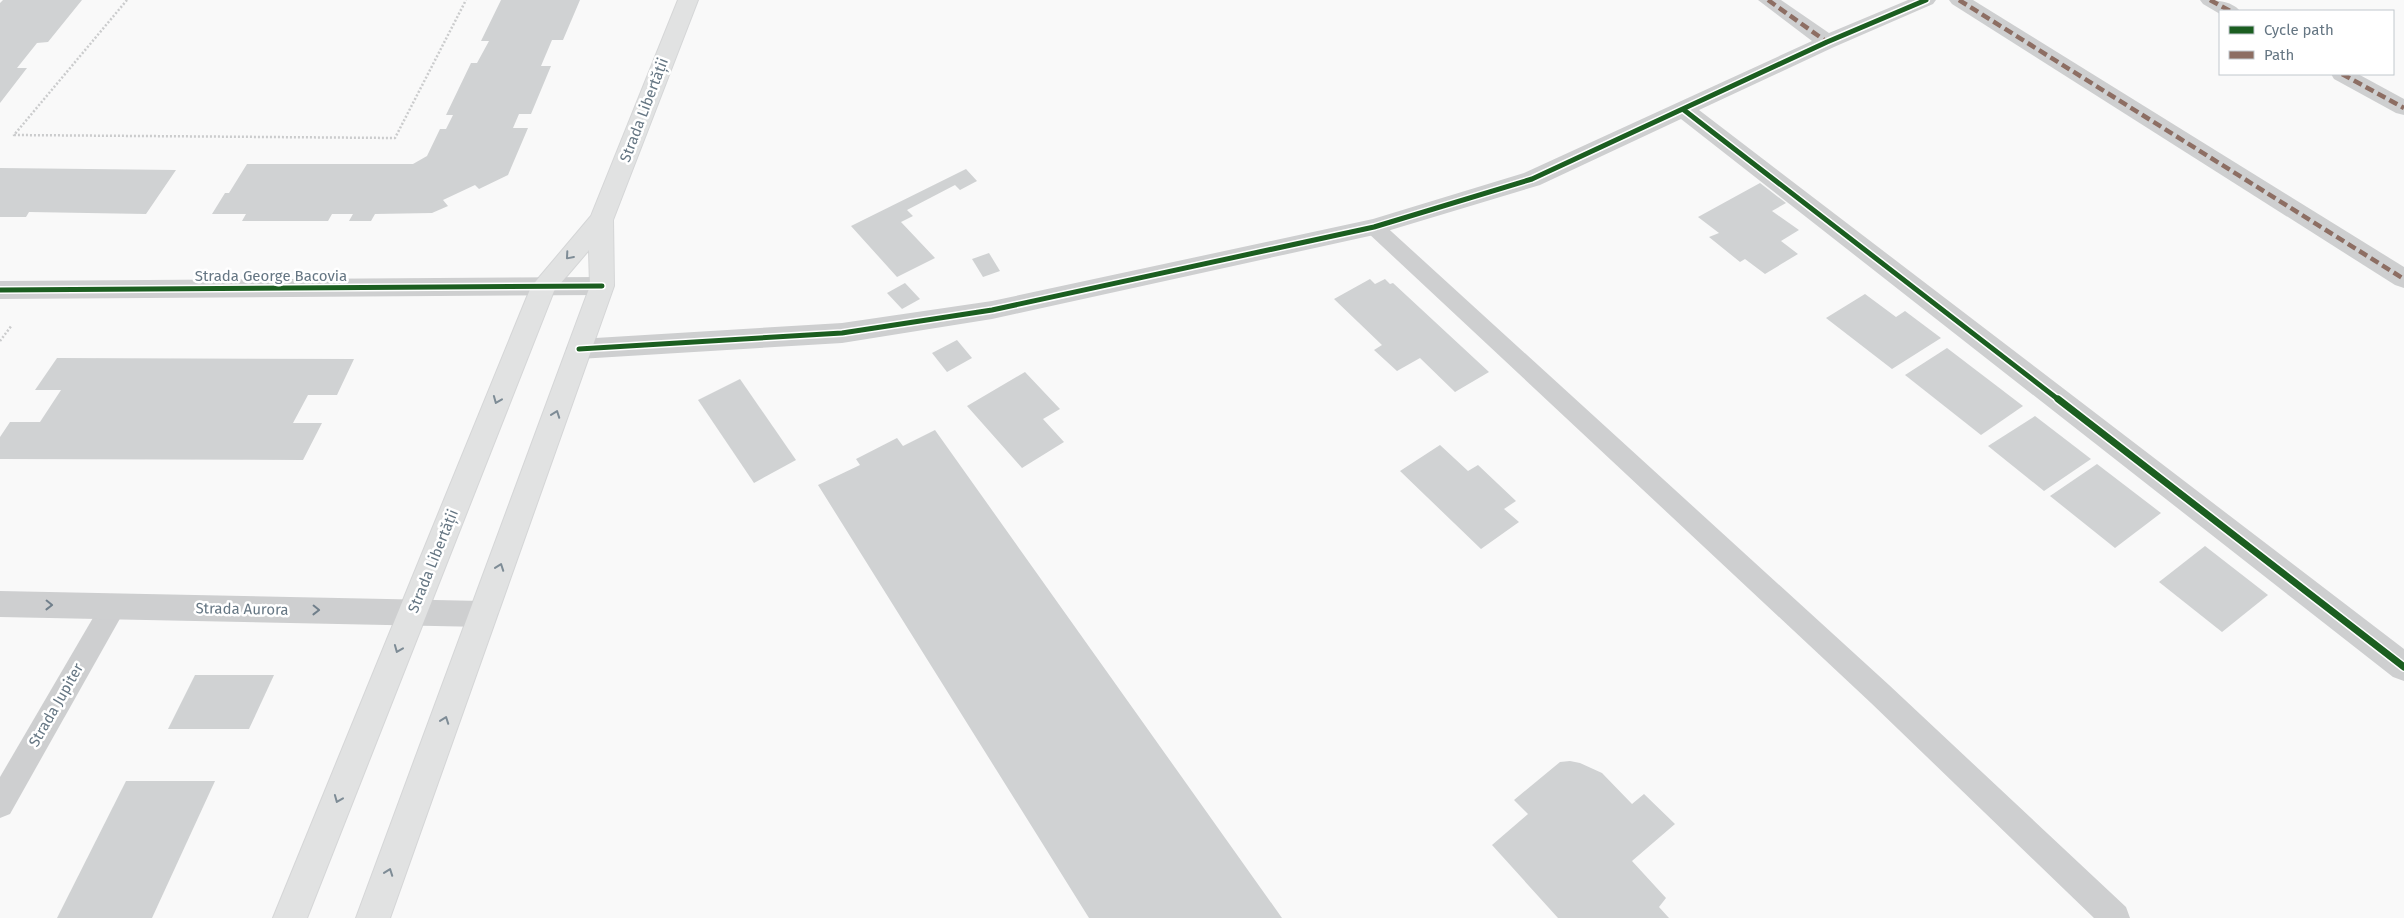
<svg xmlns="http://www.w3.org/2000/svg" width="2404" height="918" font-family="'Fira Sans',sans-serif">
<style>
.building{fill:#d0d2d3}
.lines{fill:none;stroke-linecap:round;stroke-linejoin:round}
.secondary-casing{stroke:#d5d6d7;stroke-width:2}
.path{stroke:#cbcccd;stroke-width:2.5;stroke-dasharray:2 2;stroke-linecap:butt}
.lane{fill:#cecfd0;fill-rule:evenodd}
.street{fill:#cecfd0;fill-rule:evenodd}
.secondary{fill:#e1e2e2;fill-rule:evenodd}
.quiet{stroke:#8d6e63;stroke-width:4.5;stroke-dasharray:9 4.5;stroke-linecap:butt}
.cycleway-far1-casing{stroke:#fff;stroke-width:8}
.cycleway-casing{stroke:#fff;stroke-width:10}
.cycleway-far1{stroke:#1b5e20;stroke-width:5}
.cycleway{stroke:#1b5e20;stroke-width:7}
.oneway{stroke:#7e8c96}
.oneway2{stroke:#707f8b}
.labels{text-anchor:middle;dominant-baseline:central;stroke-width:5;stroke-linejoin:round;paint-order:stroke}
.street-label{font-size:15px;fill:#657683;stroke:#fff}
</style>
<rect width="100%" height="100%" fill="#f9f9f9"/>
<!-- building -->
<g class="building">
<path d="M3 0H82L48 42 37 43 17 68H27L0 103V3Z"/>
<path d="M501 0H580L563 40H552L541 66H551L531 114H519L513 128H528L508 175 479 189 475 185 443 200 448 206 432 213 375 214 371 221H349L353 214H332L328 221H242L246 214H212L225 193H229L247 164H413L427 156 440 129H446L453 115H446L471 63H477L489 41H481Z"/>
<path d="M0 168 176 170 146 214 29 212 26 217H0Z"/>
<path d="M966 169 977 181 960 190 955 185 907 210 913 216 901 222 935 258 897 277 851 226Z"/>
<path d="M1760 183 1786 203 1772 211 1799 230 1781 241 1798 254 1765 274 1745 259 1740 262 1709 237 1719 233 1698 217Z"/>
<path d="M989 253 1000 271 983 277 972 259Z"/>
<path d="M1370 279 1375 284 1385 279 1390 284 1393 283 1489 372 1455 392 1420 358 1397 371 1374 350 1382 345 1334 299Z"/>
<path d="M905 283 920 299 902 309 887 293Z"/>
<path d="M1865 294 1896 317 1905 311 1941 338 1892 369 1826 318Z"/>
<path d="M957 340 972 358 947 372 932 353Z"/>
<path d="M1947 348 2023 406 1981 435 1905 375Z"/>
<path d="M57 358 354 359 337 395H308L293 423H322L303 460 0 459V437L10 422H40L61 390H35Z"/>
<path d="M1025 372 1060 409 1043 419 1064 442 1022 468 967 406Z"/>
<path d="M740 379 796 460 754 483 698 400Z"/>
<path d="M2035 416 2091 459 2044 491 1988 446Z"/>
<path d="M935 430 1282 918H1089L818 485 860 465 856 459 897 438 903 446Z"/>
<path d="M1440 445 1468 471 1478 465 1516 501 1504 509 1519 522 1481 549 1400 471Z"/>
<path d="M2097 464 2161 513 2115 548 2050 496Z"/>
<path d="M2205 546 2268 595 2222 632 2159 582Z"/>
<path d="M195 675H274L249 729H168Z"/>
<path d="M1570 761 1580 763 1602 773 1632 804 1644 794 1675 824 1632 861 1666 898 1659 907 1669 918H1558L1492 845 1528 814 1514 800 1560 762Z"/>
<path d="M126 781H215L152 918H57Z"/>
</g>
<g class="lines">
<defs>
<path id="secondary" d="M678 0H698L613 220 614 286 390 918H356L590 286 589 250 554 291 307 918H273L531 287 591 216Z"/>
</defs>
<!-- secondary casing -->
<use href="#secondary" class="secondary-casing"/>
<!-- path -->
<g class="path">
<path d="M127 0 14 135 395 138 466 0"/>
<path d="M0 341 12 325"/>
</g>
<!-- lane -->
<g class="lane">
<path d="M1374 220 1381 222 1889 685 2126 907 2130 918H2094L1871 703 1367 232 1364 227 1367 222Z"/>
<path d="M113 596 122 599 126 607 122 615 10 814 0 818V777L104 599Z"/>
</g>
<!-- street -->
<g class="street">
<path d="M1758 0H1781L1829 33 1908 0H1936L1933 4 1834 47 1699 110 2404 649V681L2393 677 1681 119 1540 185 1374 235 992 319 842 343 579 359 570 356 566 349 570 342 579 339 842 323 992 301 1373 219 1524 173 1812 41Z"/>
<path d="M1949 0H1973L2404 267V288L2395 285 1952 4Z"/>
<path d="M2200 0C2214 0 2231 0 2240 11H2220V14L2203 4Z"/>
<path d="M2331 74H2358L2404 99V115L2396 113 2334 79Z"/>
<path d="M602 277 611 280 614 286 611 292 602 295 0 299V281Z"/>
<path d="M0 591 483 601 494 605 498 614 494 623 483 627 0 617Z"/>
</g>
<!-- secondary -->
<use href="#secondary" class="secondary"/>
<!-- quiet -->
<g class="quiet">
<path d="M1768 0 1827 42"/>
<path d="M1959 0 2404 279"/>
<path d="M2210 0 2230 11"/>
<path d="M2342 74 2404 108"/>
</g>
<defs>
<g id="cycleway-far1">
<path d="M1684 110 2059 400"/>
<path d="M0 290 602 286"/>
<path d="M579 349 842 333 992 310 1374 227 1532 179 1827 42 1926 0"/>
</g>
<path id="cycleway" d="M2058 399 2404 667"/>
</defs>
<!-- cycleway-far1 casing -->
<use href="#cycleway-far1" class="cycleway-far1-casing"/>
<!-- cycleway casing -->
<use href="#cycleway" class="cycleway-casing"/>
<!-- cycleway-far1 -->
<use href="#cycleway-far1" class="cycleway-far1"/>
<!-- cycleway -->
<use href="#cycleway" class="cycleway"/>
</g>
<!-- one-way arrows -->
<defs><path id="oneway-chevron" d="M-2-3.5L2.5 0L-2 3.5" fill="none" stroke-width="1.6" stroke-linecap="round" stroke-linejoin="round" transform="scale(1.25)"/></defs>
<g class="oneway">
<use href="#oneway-chevron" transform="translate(569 256) rotate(131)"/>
<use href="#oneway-chevron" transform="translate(497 400) rotate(112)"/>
<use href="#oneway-chevron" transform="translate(556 414) rotate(-70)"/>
<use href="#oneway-chevron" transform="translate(500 567) rotate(-70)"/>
<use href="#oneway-chevron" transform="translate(398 649) rotate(112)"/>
<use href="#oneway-chevron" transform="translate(445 720) rotate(-70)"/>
<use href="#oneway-chevron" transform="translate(338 799) rotate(112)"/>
<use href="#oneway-chevron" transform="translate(389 872) rotate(-70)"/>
</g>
<g class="oneway2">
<use href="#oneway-chevron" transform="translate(49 605) rotate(1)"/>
<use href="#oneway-chevron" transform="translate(316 610) rotate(1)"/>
</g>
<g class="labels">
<!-- street labels -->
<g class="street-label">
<text transform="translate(644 110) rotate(-69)">Strada Libertății</text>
<text x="271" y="276">Strada George Bacovia</text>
<text transform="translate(433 561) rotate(-68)">Strada Libertății</text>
<text transform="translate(242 609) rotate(1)">Strada Aurora</text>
<text transform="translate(56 705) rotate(-60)">Strada Jupiter</text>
</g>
</g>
<!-- legend -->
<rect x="2219" y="10" width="175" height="65" fill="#ffffff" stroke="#c1c8cd"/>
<rect x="2229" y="26" width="25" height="8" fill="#1b5e20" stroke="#c1c8cd"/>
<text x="2264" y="35" font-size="15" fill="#657683">Cycle path</text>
<rect x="2229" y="51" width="25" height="8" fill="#8d6e63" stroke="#c1c8cd"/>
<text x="2264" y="60" font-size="15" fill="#657683">Path</text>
</svg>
